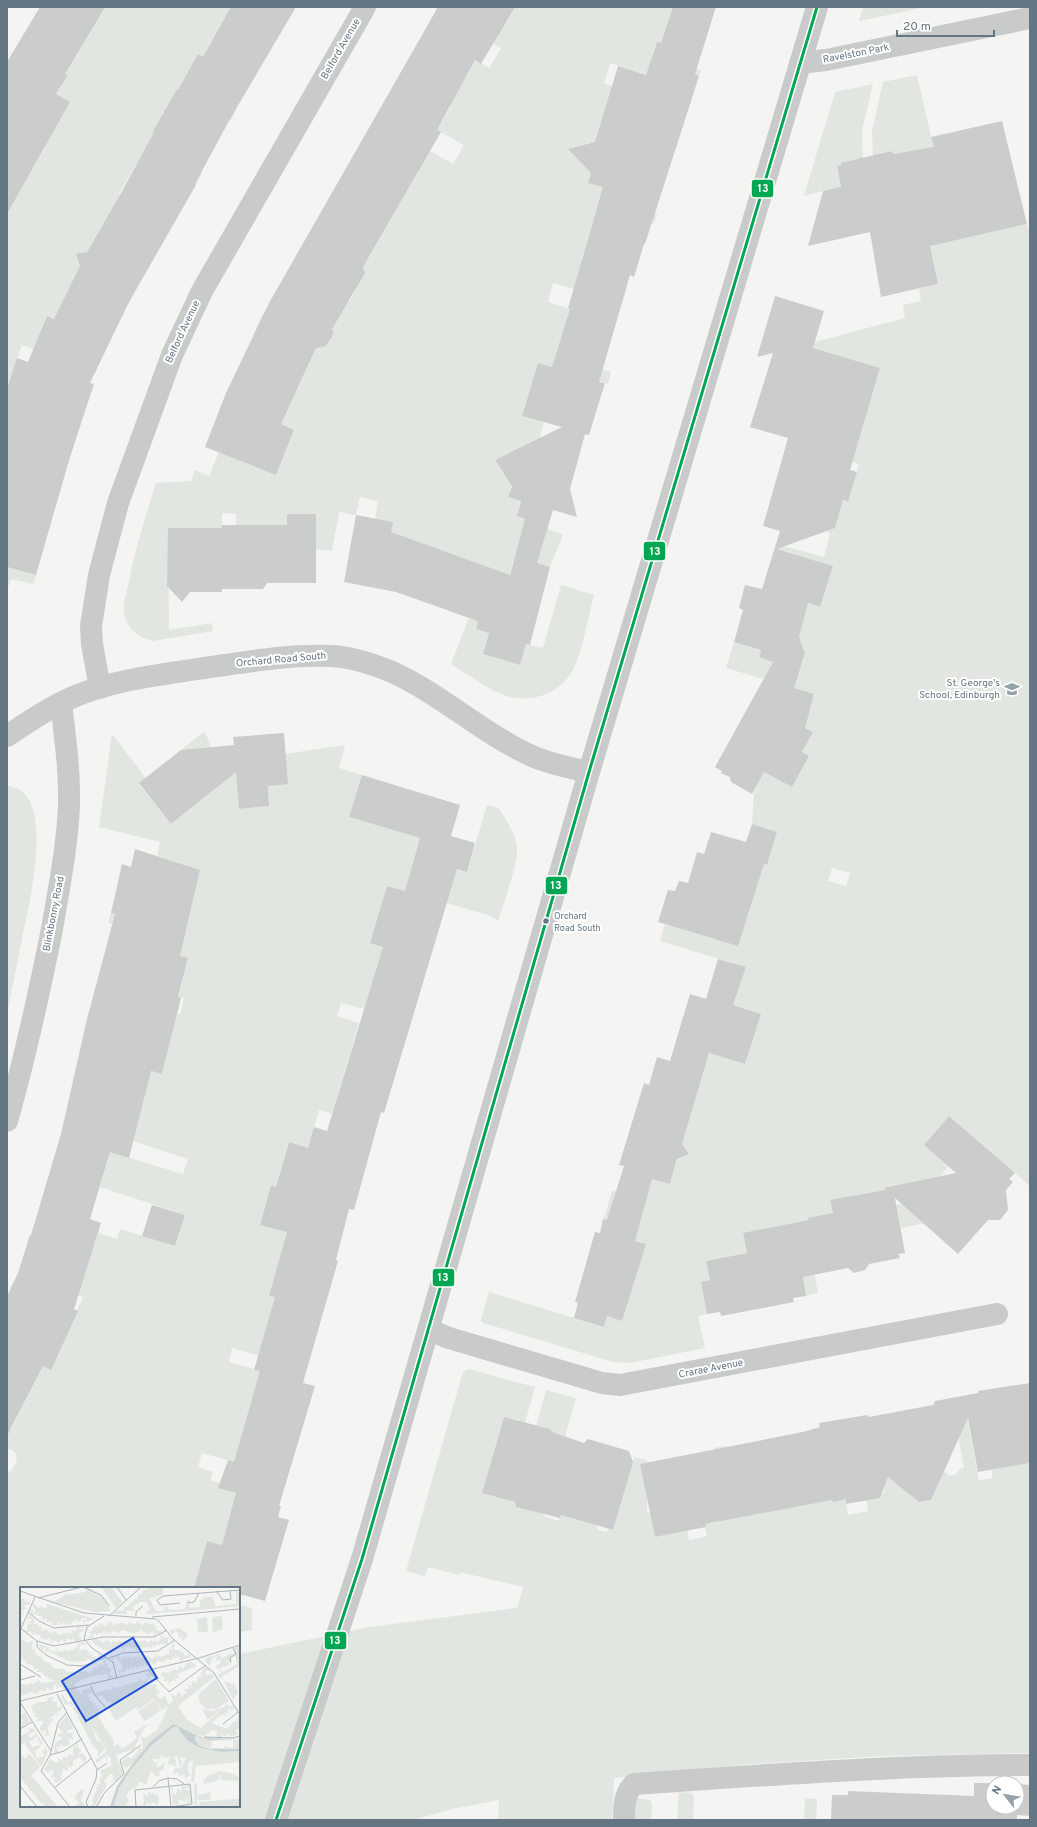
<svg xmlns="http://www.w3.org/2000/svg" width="1037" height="1827" font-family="Overpass,sans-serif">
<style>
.green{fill:#e2e6e0;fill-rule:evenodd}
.building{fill:#cbcdcd}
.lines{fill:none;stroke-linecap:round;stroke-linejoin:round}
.minor{stroke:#c9caca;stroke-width:22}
.bus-1-casing{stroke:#fff;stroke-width:6}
.bus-1{stroke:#00a651;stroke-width:3}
.bus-dot{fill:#647683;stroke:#fff;stroke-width:1.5}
.labels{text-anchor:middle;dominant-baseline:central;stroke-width:4;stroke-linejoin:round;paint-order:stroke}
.bus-label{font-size:9px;fill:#647683;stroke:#fff;text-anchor:start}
.street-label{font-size:10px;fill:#647683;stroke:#fff}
.poi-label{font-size:10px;fill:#647683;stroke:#fff;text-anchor:end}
.inset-road{fill:none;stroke:#adb7bc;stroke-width:1}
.view{fill:#1d4ed8;fill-opacity:0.15;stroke:#1d4ed8;stroke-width:2}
.inset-edge{fill:none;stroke:#647683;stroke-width:2}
.line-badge{stroke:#fff;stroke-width:1.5}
.badge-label{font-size:11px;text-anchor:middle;font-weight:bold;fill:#fff}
</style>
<rect width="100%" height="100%" fill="#f4f4f2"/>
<!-- green -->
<g class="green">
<path d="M99 7H239L215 97 236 110 231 120 177 89 153 131 186 150 180 161 202 174 196 185 142 154 119 194 151 212 137 237 106 219 87 252 82 253 78 259 135 292 128 304 75 277 60 319 55 317 54 319 47 316 44 322 51 326 75 365 22 345 7 388V191L15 183 22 187 46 146 32 137 58 122 70 103 56 94 68 75 18 45Z"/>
<path d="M438 7H476L498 24 507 21 509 17 508 12 511 7H673L661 43 657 42 652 55 701 70 699 76 673 67 668 82 610 63 604 83 612 86 603 119 678 142 675 150 599 146 589 143 581 147 593 167 589 183 627 194 624 203 657 214 654 224 597 208 581 261 598 266 594 281 626 290 622 303 553 283 548 302 570 309 556 356 611 372 608 384 538 363 522 416 544 422 540 437 581 450 577 461 524 445 520 456 509 453 502 456 499 466 503 473 515 476 508 497 521 501 517 516 563 535 550 567 524 560 523 564 513 561 509 578 481 610 476 629 489 633 483 654 520 665 526 644 543 648 561 585 594 595C588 617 583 649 574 668 562 693 532 704 506 696 487 689 468 675 451 664L469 618 454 613 473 562 413 569 375 519 378 501 360 497 356 515 339 512 332 551 316 549 287 525H247V583H236V514L222 513V528H168L169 630 212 623 213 631 153 641C138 638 126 628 124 612 123 603 127 591 129 582 135 548 146 516 156 483L191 481 195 470 209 476 219 452 263 470H278L294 430 223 401 255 388 290 404 310 362 253 335 263 313 322 347 334 333 332 329 338 296 349 302 355 291 297 254 302 246 362 278 365 273 363 267 418 172 399 133 453 164 464 145 437 130 451 106 419 88 459 81 462 83 470 70 472 58 489 68 501 48 435 11Z"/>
<path d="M863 7H926L859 21Z"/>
<path d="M917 75 955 240 1027 224 1030 235V1186L949 1116 924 1145 949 1166 920 1199 925 1223 901 1228 896 1205 907 1202 887 1192 830 1201 833 1213 809 1218 814 1245 809 1246 818 1293 806 1296 800 1264 743 1233 747 1253 706 1261 710 1280 701 1282 707 1314 698 1316 705 1348 630 1363 613 1362 483 1323 481 1320 489 1292 604 1327 607 1316 622 1320 645 1244 630 1239 633 1227 604 1219 612 1191 649 1190 652 1179 670 1184 678 1158 683 1156 685 1148 682 1144 696 1095 679 1044 745 1064 761 1014 733 1005 746 967 660 941 665 924 717 940 732 917 746 921 751 906 737 902 759 863 767 865 777 832 752 824 754 791 764 772 792 787 809 756 802 752 813 732 784 716 810 708 814 694 726 668 734 642 761 650 759 657 778 663 793 674C802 668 807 657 803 647L791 644 797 600 820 607 833 566 775 548 776 544 824 557 830 533 828 532V497L848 502 859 464 852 462 863 426 845 420 872 396 880 368 813 348 815 342 905 318 903 305 921 301 919 289 938 284 923 212 893 153 890 151 882 152 880 156 873 159 872 131 883 82ZM832 868 850 873 846 886 828 881Z"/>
<path d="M873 84 862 131 863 161 858 159 841 163V166L837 167 841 187 804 196 835 92Z"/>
<path d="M7 567 36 575 34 584 11 579 7 590Z"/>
<path d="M205 731 220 773 236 772 239 809 269 806 268 786 285 754 345 745 339 768 362 775 349 817 420 838 442 865 467 872 487 805 499 808C506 820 516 834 517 848 518 865 503 904 498 921L491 916 387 886 381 907 383 947 365 1009 341 1003 337 1016 359 1023 332 1114 319 1110 308 1148 288 1143 276 1187 271 1186 260 1224 300 1236 288 1276 276 1272 269 1295 275 1297 267 1358 232 1348 229 1362 261 1371 234 1462 202 1453 198 1467 213 1472 210 1480 220 1483 236 1493 228 1547 207 1541 194 1588H21V1806H239V1654L369 1627 517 1608 523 1587 460 1572 459 1575 428 1567 425 1576 406 1571 463 1372 469 1369 535 1387 524 1426 521 1425 519 1420 510 1418 503 1420 482 1493 515 1502 516 1507 524 1509 528 1506 552 1434 550 1429 541 1427 537 1430 535 1429 546 1390 576 1398 543 1516 559 1521 561 1515 596 1525 598 1530 606 1532 610 1528 613 1529 634 1457 647 1460V1513H650L655 1537 675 1533 686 1524 689 1540 707 1536 704 1520 709 1519 713 1523 721 1521 723 1516 728 1515 714 1448 725 1446 735 1494 807 1500 795 1433 803 1432 808 1459 833 1501 846 1499 848 1515 868 1511 866 1496 872 1499 880 1498 882 1493 885 1492 873 1418 911 1478 915 1499 919 1502 931 1500 933 1496 929 1475 946 1472 949 1476 957 1474 959 1469 964 1468 952 1402 964 1400 979 1480 992 1478V1470L1027 1463 1030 1466V1753L883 1756 754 1764 614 1778 612 1820H498L499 1800 452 1809 413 1820H7V1473L11 1471 17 1460 15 1452 7 1448V1428L11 1430 43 1366 51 1369 83 1297 77 1295 98 1233 117 1239 120 1229 175 1246 185 1215 100 1187 110 1152 183 1174 188 1159 114 1135 110 1061 162 1074 172 1035 150 1029 101 996 180 1015 184 998 149 990 150 988 179 995 188 958 159 951 160 947 110 935 112 924 108 923 111 913 186 930 200 870 157 856 160 842 99 827 112 734 146 778 139 784 171 824 211 792 178 752Z"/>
<path d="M7 786C59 788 28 909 22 939 17 964 12 989 7 1014Z"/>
<path d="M239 1605 252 1608V1630L239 1632Z"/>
<path d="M679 1792 691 1793 694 1796 693 1820H677Z"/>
<path d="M635 1798 650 1800 652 1804 651 1820H634Z"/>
<path d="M805 1798 817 1799 816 1820H804Z"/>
</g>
<!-- building -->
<g class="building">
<path d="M40 7H105L65 74 68 75 56 94 70 102 7 214V62Z"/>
<path d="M231 7H296L230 119 195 184 196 185 129 302 90 383 94 384 70 457 36 575 7 567V388L17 358 28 362 47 316 54 319 80 266 76 254 87 252 120 195 154 132 153 131 177 89 178 90 198 54 203 57Z"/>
<path d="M438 7H515L481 64 475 60 437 130 441 132 363 267 365 273 332 329 334 333 326 346 316 348 281 424 294 430 276 475 205 447 226 393 269 303Z"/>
<path d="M673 7H716L695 74 699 76 693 95 645 244H644L634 277 630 275 599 382 605 383 589 435 585 434 570 489 577 517 553 510 537 563 550 567 530 645 526 644 520 665 483 654 489 633 476 629 478 621 396 592 344 582 356 515 393 522 391 532 510 575 525 519 517 516 521 501 508 497 512 486 495 460 562 427 522 416 538 363 552 367 570 309 568 308 603 187 588 183 591 173 568 149 595 142 618 66 646 75 657 42 661 43Z"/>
<path d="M1002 121 1027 224 930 246 938 284 881 297 870 232 808 246 823 191 841 187 837 166H841V163L891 151 894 154 934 147 931 137Z"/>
<path d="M775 296 824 311 813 348 880 368 850 470 857 472 848 502 843 500 835 528 777 549 833 566 820 607 808 603 799 637 805 653 794 688 814 694 805 728 813 732 802 752 809 756 792 787 764 772 752 794 731 782 730 777 721 773 722 771 715 767 773 662 759 657 761 650 734 642 743 610 739 608 745 585 762 589 780 531 763 526 788 438 750 427 773 353 757 357Z"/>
<path d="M287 514H316V583H267L263 589H222V592H190L182 602 167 586 168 528H222V525H287Z"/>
<path d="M284 733 288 784 268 786 269 806 239 809 236 772 171 824 139 783 181 750 234 745 233 737Z"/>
<path d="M362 775 460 805 451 836 475 843 467 872 457 869 384 1113 381 1112 354 1210 349 1209 336 1260 338 1261 303 1383 315 1386 279 1506H281L278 1517 289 1520 265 1601 239 1594V1588H194L207 1541 222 1545 236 1493 218 1488 228 1460 234 1462 260 1371 254 1370 275 1297 269 1296 287 1232 260 1225 271 1185 276 1187 289 1142 308 1148 314 1127 327 1131 383 947 370 943 387 886 405 891 420 838 349 817Z"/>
<path d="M752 824 777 832 767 865 764 864 738 946 658 922 668 890 675 891 679 881 688 883 697 852 704 854 711 832 746 842Z"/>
<path d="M135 849 200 870 180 956 188 958 178 997 181 998 162 1074 151 1071 129 1158 110 1152 90 1219 101 1223 74 1309 78 1311 51 1370 43 1366 7 1436V1296L18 1273 30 1235H31L61 1134 87 1019 115 914 111 913 122 864 131 867Z"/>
<path d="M718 959 746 967 733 1005 761 1014 745 1064 709 1053 682 1144 689 1154 677 1159 670 1184 652 1179 635 1241 646 1244 622 1321 607 1316 604 1327 574 1318 578 1303 575 1302 595 1232 600 1233 603 1219 607 1220 624 1166 619 1165 644 1083 649 1085 657 1057 670 1061 690 994 706 999Z"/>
<path d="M949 1116 1015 1173 1009 1179 1013 1182 1006 1190 1008 1210 1000 1220H988L958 1254 895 1198 905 1253 899 1254 900 1258 869 1264 865 1270 854 1273 848 1268 803 1277 806 1296 793 1298 794 1302 721 1316 720 1312 707 1314 701 1282 710 1280 706 1261 747 1253 743 1233 809 1220 808 1218 833 1213 830 1200 886 1190 884 1188 956 1173 924 1145Z"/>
<path d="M152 1205 185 1215 175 1246 142 1236Z"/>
<path d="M1030 1383V1463L978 1472 968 1418 931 1500 919 1502 888 1477 880 1498 846 1504V1499L833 1502 832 1500 705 1524 706 1527 655 1537 640 1464 803 1432 820 1427 819 1423 867 1415 869 1417 933 1405 935 1401 978 1393V1391Z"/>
<path d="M504 1417 550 1429 552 1432 584 1443 588 1439 629 1451 633 1462 613 1530 561 1515 560 1518 516 1507 515 1502 482 1493Z"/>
<path d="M974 1783H993V1807H1017V1784L1030 1785V1816L1017 1815V1820H831L832 1795H848V1791L974 1796Z"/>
</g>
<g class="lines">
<!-- minor -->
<g class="minor">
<path d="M800 63 826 60 1030 18"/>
<path d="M100 688 92 644 91 626 99 575 118 503 172 355 202 291 365 7"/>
<path d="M7 736C30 721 53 705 78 695 115 680 158 675 197 669 241 663 287 654 331 656 352 657 373 664 392 672 441 694 483 734 532 756 550 764 570 768 589 772"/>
<path d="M7 1121C25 1058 39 994 52 929 59 888 67 848 69 806 70 771 65 737 61 703"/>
<path d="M429 1330 449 1338 602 1383 620 1385 997 1314"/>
<path d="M276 1820 362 1559 589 772 817 7"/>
<path d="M624 1820C624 1806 624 1794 634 1784 766 1775 898 1765 1030 1765"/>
</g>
<defs>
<path id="bus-1" d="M276 1820 362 1559 589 772 817 7"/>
</defs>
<!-- bus-1 casing -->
<use href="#bus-1" class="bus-1-casing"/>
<!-- bus-1 -->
<use href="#bus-1" class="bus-1"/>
</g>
<!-- icons -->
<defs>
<symbol id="school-bare" viewBox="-9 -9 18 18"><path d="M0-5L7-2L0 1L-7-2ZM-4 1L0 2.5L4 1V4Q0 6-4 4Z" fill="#96a2aa" stroke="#fff" stroke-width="2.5" paint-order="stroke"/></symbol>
</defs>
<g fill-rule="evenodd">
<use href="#school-bare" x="1001" y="678" width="22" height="22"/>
</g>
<!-- markers -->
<circle class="bus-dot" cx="546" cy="921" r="3.5"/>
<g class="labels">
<!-- bus labels -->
<g class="bus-label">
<text x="554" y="916">Orchard<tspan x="554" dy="12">Road South</tspan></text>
</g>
<!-- street labels -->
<g class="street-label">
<text transform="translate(341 49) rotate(-60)">Belford Avenue</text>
<text transform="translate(856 54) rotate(-11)">Ravelston Park</text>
<text transform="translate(183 332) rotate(-65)">Belford Avenue</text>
<text transform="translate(281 660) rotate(-5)">Orchard Road South</text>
<text transform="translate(54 914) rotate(-79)">Blinkbonny Road</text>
<text transform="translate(711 1369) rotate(-11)">Crarae Avenue</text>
</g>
<!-- poi labels -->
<g class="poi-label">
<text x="1000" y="683">St. George's<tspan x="1000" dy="12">School, Edinburgh</tspan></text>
</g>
</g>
<!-- overview -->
<g transform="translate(20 1587)">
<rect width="220" height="220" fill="#f4f4f2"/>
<path d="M76 0H91L102 15 96 21 82 1H74ZM127 0H144L142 8 129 11 136 24H144V19L145 25V19H147L149 23 165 22 167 12 170 14 168 24 125 27 130 21 129 26 131 22 126 15H120L124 12 113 20 115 24H107V27H93L98 23 104 24V20H107L116 11 118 13V7L121 8 124 2 128 3ZM66 2 82 10 91 24 74 25 34 15 45 8 66 5ZM213 4H218L220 19 169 24 168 18 170 21 180 20V14L185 10H192L196 19 216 17V5ZM8 10 6 15H11L9 18H4L6 22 1 24 4 26 1 25 4 28H1L0 34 3 35 0 39V14L3 11 5 14ZM16 13 14 17 19 21 21 19 26 22 27 17 74 32 63 36V32L66 34 67 31H62L59 36 56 31V36L55 33 50 38 47 35V39L43 35 41 39 38 35 37 38H33L31 35H27L26 31 23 33 22 29H17L18 25 14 29 15 26 13 28 10 25 11 22 14 26 16 24 12 18ZM9 28 14 32V37H18L17 40 21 39V44L26 42 30 46 32 44V47L35 44 36 48 37 45 38 48 43 47V45L46 47 47 44 48 48 49 45 52 47V43L56 44 57 40 64 39V41L61 40 59 42H64L63 45 58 46 60 48 58 52 60 50 62 52 55 55 54 51 51 53 48 51 45 56 42 52 39 56 33 53 32 56 30 51 24 53 22 50 21 53 20 48 14 47 15 44 12 49 11 44 7 46 3 43H8L7 37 11 36 8 34H12L11 31 7 33ZM202 29 203 42 193 45 192 30ZM187 30 188 45H178L177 32ZM87 34 88 37 91 34 94 39 95 34 97 38 102 35 106 38 110 35 114 38 118 34 122 38 126 35 129 37 130 34V38L134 36V40L137 38 136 44 139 41 137 44H142L138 47 135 45 137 48 133 49 134 44 127 47 126 45 124 46 121 43 117 47V45L114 47 111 44V47L108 44 107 47V44L102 43 99 46 92 44 91 47V44L88 47 86 44 85 47 84 44 81 47 80 45 77 48 75 46 73 50 67 52 72 47 68 46 73 43 72 40 75 41V38L79 40V36L83 38V35L84 39 87 38ZM160 41 168 48 163 54 161 53 163 49 158 51 159 46 155 44 152 48 149 44ZM144 46 142 51 149 50 152 54 148 51V57H140V60L139 57 134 59V62L133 58 131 61 128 59V62L125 60 124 62 123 60H118V63L112 60 110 63V60H105L104 63 100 60 98 63 96 61 95 64 91 63 92 66 88 63 85 66 86 62 82 63 83 60 79 61 80 59H77L71 53 76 52 84 56 86 53 92 56 93 53 95 56 96 53 97 56 99 53 102 55V53L103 55 106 53 107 56 109 53 110 56 112 53V55L115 53 118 55 119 53 121 56V53L123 55 125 53 128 56 131 53 133 55 135 52 136 55 141 53 140 49ZM3 52 6 56 13 54 12 63 15 62V67L23 71 22 74 26 73 24 75H29L33 81 43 82 47 85 67 84 70 87 69 83 72 85 74 80 77 82 76 78 78 82 80 77 84 79 83 74 87 72 85 77 89 76 87 79 92 82 89 87 93 89 92 91 89 92 87 87 73 89 61 93 54 98 63 109 61 103 71 101 72 106 67 108 68 110H71L69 112 71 115 73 113V117L76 116 74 120 79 118 76 122 81 121 78 124 80 126 84 124 78 129 94 155 93 160 98 157 102 162 117 151 114 145 129 136 123 143 114 162 96 168 103 187 96 195 94 193 89 197 93 192V187H90L84 194 87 198 74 220H71L74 215 70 212 72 213 77 202 75 200H79L77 197H81L79 192 82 191 81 183 87 181V179L91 180V171L86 168 87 174 84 170 81 172 83 176 81 173 76 176V173L87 164 58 117 51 120 50 117 45 118 41 108 46 107 43 108 48 116 54 112 46 103 39 100 37 102 35 96 32 104 27 101 25 105 22 103 18 106 14 107 12 105 0 109 1 97H10V94L12 97 20 93 21 96 36 94 26 91 29 90 24 89 23 85 20 87 21 85H17L18 81 14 83V79L11 81 13 78 6 77 7 73 3 75V71L0 73V53ZM64 55 66 58H60L59 64 67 62 68 66 70 64 69 69 72 66V70L77 69 74 74 79 70 78 67 83 70 73 75 68 71 66 74 50 75 28 64 25 65 26 60 23 61V64L18 57 27 59 29 63 35 65 37 61V65L42 64V66L45 62 47 64 54 63 55 59 58 62 57 57ZM155 56 153 61 158 64 160 62 161 66 164 65 165 70 169 66 171 70 160 74 158 69 155 72 154 69 152 73 145 72V75L138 74 134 78 131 75 130 79 126 78 127 80 124 76 123 81 121 77 120 82 119 79 116 82 115 79 113 83 111 80 109 84 107 81 105 85 100 84 99 87 104 88 100 89 98 84 102 82V77L98 73 96 74 98 72 96 70 93 74 92 72 98 68 101 73 103 69 106 71 107 68V72L110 68 111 71 117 69 118 72 119 69 123 71V68L124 71 127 68 128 71 129 68 130 71H134V67L137 71V67L140 70 149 67V62L153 63 151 59ZM220 59V78L200 91 198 88 217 77 214 61ZM212 66 214 68 211 70V78L206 72 209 78 200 81 202 86 195 79 201 76 200 73 196 74 197 69 192 71 190 79 185 74 186 71 199 67 202 71ZM172 75 177 79 157 87 160 92 155 90 156 95 153 93 148 98 149 94H144L145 89 141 91 142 85 150 86 152 82 154 86V81L158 84 160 79 163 82 166 76ZM186 80 191 85 186 83V88L193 87 194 90 158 119 167 133 181 141 207 117 210 120 212 118 215 123 207 122 210 127 205 125 207 130 202 127 191 136 207 142 214 134 217 135 218 128 220 141 215 144 218 147 212 150 209 146 208 150V147L204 149 201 146 202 150H199L196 149 197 145 192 143 185 149 177 148 187 153H212L192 154 191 161H205L204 159 213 161V153H220V162L201 164 178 158 175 156 176 147 152 137 131 154 113 177 105 181 101 174 108 170 111 172 118 165 117 162 123 161 121 150 126 151 138 142 148 120 142 123 134 112 118 123 116 120 96 134 88 121 92 114 87 116 85 111 82 113 84 111 81 108 77 110 73 101 76 106 88 102 91 104 92 99 95 101 102 100 105 99 104 95 106 98 110 97V94L111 96 119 94V91L124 94 128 90 124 87 129 86 132 88 126 94 130 98 134 94 132 98 137 97 136 104 141 102 136 108 140 112 145 109 148 118 153 114 151 106 156 110 158 104 162 109 166 106 164 102H169L167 97 171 100 173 93 176 96 178 89 182 91 180 85 183 86 182 82ZM196 92 209 114 196 122H186L179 114V107ZM204 94 214 97 218 105 213 113ZM34 109 31 114 37 115V121L41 119 42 122 36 125 40 129 33 126 35 128 30 131 34 133 30 136 32 138 29 137 28 143 30 148 25 149 26 143 22 145 20 141 24 134H16L19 131 13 129 17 127 13 126 12 120 8 121 18 115H27L28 111ZM134 113 141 123 125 134 118 125ZM58 118 72 140 77 154 80 153 78 156 81 155 85 162 78 169 77 161 75 162 53 121ZM203 120 188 133 182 122 192 124ZM5 125 10 135 0 141 3 134 0 129ZM47 128 54 141 47 144 48 147 54 145 52 149 54 153 48 151 50 157 44 160 41 157 39 162 38 159 36 160 38 165 34 166 35 156 43 151 37 148 43 145 38 140ZM13 139 15 144 8 148 10 151 14 149 16 145 18 149 9 155 12 160 21 158 17 151 19 150 23 157 15 165 17 171 25 169 21 164 25 163 24 159 28 165 21 180 4 155 0 159V149L9 145V141L13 142ZM155 140 163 145 168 154 178 160 200 165 220 164V175L176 179 174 195 177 199V220H175L174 195H171L173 173 168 176V185L170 188 165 192V186L161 189 158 188 159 186 155 185 156 187H153V185L156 180 159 182 162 179 166 171 160 170 162 177 159 179 158 169 153 170 156 173V179L148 177 150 169 146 171 139 168 141 172H133V175L139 176 136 177 138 181 145 175 143 183 139 184 140 188 137 190 131 184 126 197 119 195 116 201 110 203 106 208 109 213 106 218 112 220H93L99 201 112 181 131 159ZM59 156 57 160 62 164 58 167 63 166 67 172 63 175 60 170 54 173 52 181 48 179V184L43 182 42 188 39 185 42 192 36 196 34 194 36 190H31L34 186 32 183 27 185 24 183 30 172 36 176 39 175 38 171 43 174V169L48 172V167L53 169V161ZM1 167 5 172 9 167 16 174 20 181 11 188 38 220 24 219 25 216 22 217 0 190ZM200 184 214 187 219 191 218 194 202 193 200 187 199 193 184 197 183 194 187 189ZM169 198 170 202 166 200 164 202 170 204 171 216 165 217 169 214 167 210 165 215 159 212 158 218H153L151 200H153L152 206 156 208 158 201 161 206 162 199ZM61 202 64 204 61 213 66 220H54L59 216 55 212 57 210 54 211ZM128 205 138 208 139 214 137 218 133 215 130 218 127 215 125 220H118L124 217 123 206 128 209ZM191 205 190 213H178V208ZM215 212H220V220H179L180 215Z" fill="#e2e6e0"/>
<path d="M153 137 183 151 220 152 189 153 181 151 176 148 175 152 178 158 190 162H220V164L200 165 178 160 168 154 157 140H154L131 159 112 181 99 201 93 220H90L97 199 108 183 131 154Z" fill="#c8d1d3"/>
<path class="inset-road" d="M63 0 81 8 89 19M97 0 106 13M0 4 64 26 136 32M196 4 203 13 211 12 210 4M18 11 62 0M160 16 140 18 137 13 143 9 220 3M168 16 174 15 179 6M8 25 19 34 34 41 69 38M84 29 67 40 64 52 72 61 93 75 97 92M89 29 121 0M116 29V25L123 19M132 30 220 22M137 32 153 52 194 86 220 128M0 41 17 54 34 59 83 50H134L147 43M0 44 15 10M17 54V60L26 68 47 78 63 79 87 70M89 71 103 66 138 64 155 53M211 75 210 71 216 67 213 61M0 77 21 90M129 84 149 105 186 78M0 93 15 89M71 99 74 107 85 120M37 107 77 182 76 192 66 215 68 220M0 114 179 71 220 58M0 115 31 164M47 125 38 136 30 168 21 184 50 220M203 137 218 125M0 142 12 135M184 150 213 151 220 149M30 168 44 164 62 152M77 183 87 176M148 191 151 220M0 199 17 220M133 200 139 194 148 191 157 192 164 197M34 201 72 171M76 220 85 205 104 187 100 173 121 158M116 220 115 203 170 197 172 217 151 220"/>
<path class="view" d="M113 51 137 91 66 134 42 94Z"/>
<rect width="220" height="220" class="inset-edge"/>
</g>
<g class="line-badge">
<rect x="751" y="179" width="23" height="19" rx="4" fill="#00a651"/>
<rect x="643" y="541" width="23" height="20" rx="4" fill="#00a651"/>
<rect x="545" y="876" width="23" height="19" rx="4" fill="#00a651"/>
<rect x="432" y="1268" width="23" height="19" rx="4" fill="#00a651"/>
<rect x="324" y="1631" width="23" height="19" rx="4" fill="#00a651"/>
</g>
<g class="badge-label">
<text x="763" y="192">13</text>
<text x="655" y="555">13</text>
<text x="556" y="889">13</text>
<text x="443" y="1281">13</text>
<text x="335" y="1644">13</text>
</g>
<!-- border -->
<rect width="1037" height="1827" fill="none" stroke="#647683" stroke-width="16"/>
<!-- north arrow -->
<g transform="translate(1005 1795) rotate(301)"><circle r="19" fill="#ffffff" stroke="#c1c8cd"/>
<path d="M0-3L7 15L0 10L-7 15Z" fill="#96a2aa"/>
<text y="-6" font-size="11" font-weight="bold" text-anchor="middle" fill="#647683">N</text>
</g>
<!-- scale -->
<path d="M897 30v6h97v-6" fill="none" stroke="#647683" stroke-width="2"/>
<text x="903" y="30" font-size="12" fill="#647683" stroke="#ffffff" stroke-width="3" paint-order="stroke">20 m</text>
</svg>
